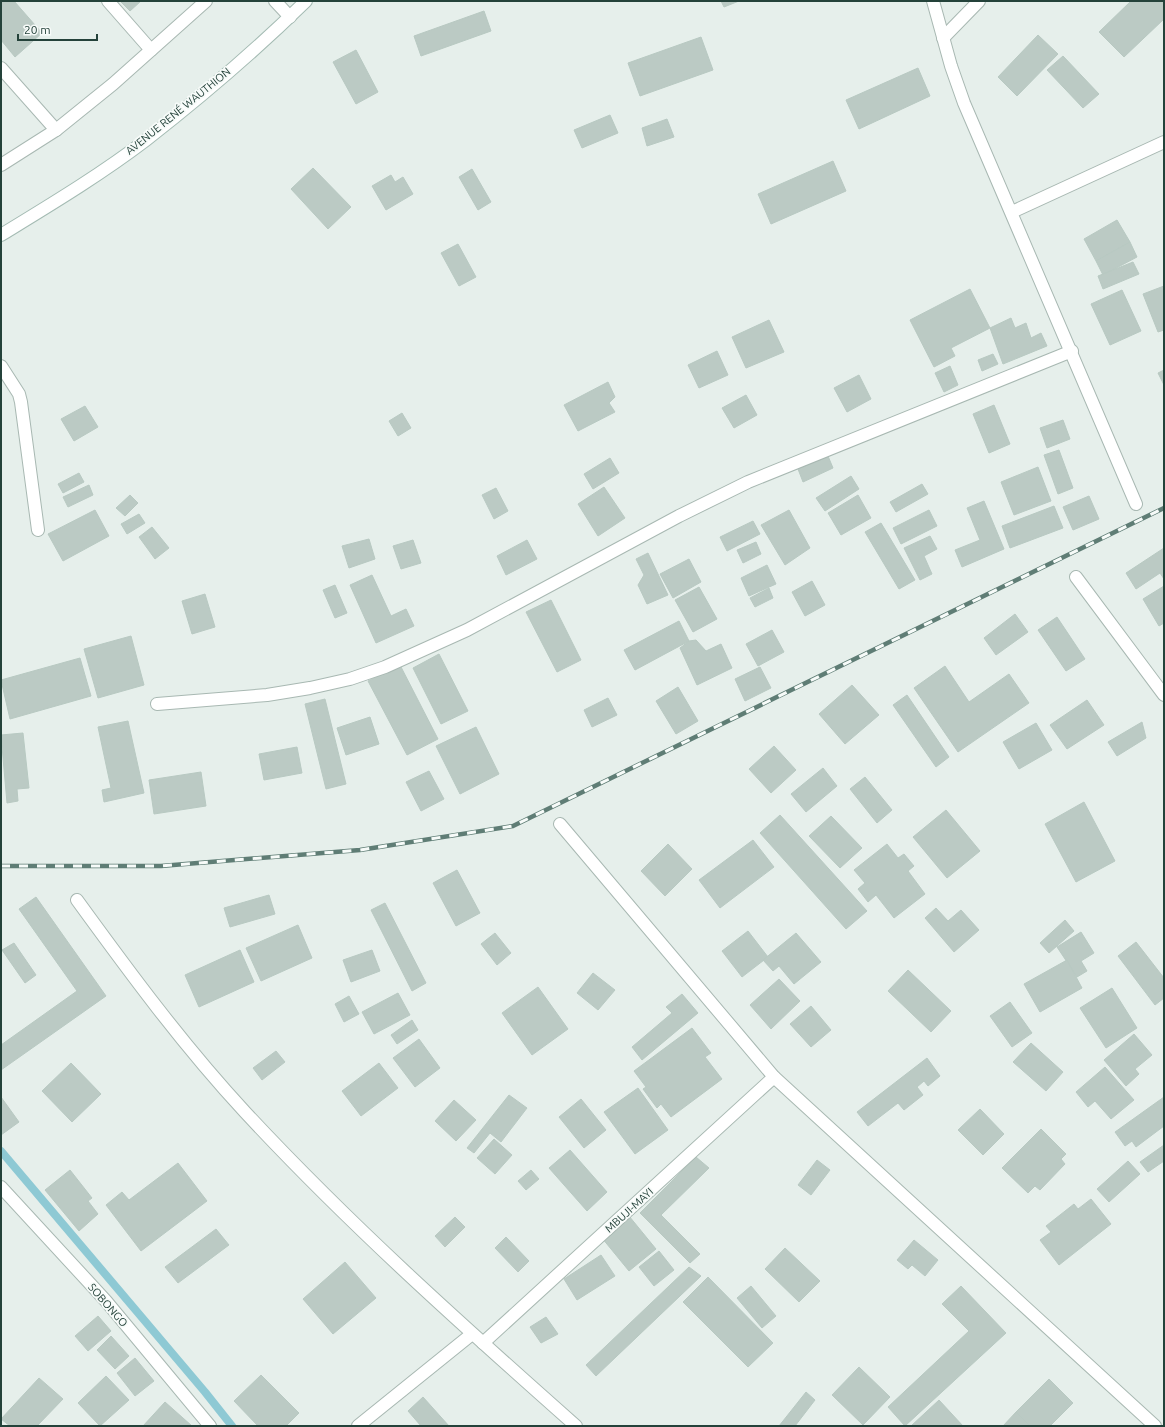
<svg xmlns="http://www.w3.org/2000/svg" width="1165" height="1427" font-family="Ubuntu,sans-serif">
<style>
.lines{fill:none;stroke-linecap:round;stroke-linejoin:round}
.stream{stroke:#8ec9d4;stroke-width:8}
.building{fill:#bbcac4;stroke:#b8c9c2}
.street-casing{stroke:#a8b8b2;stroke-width:14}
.secondary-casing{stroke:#a4bbb3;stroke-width:14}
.street{stroke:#fff;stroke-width:12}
.secondary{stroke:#fff;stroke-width:12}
.rail-casing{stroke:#5f7d75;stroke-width:4.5}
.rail{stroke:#f7fbf9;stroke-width:3;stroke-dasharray:9;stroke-linecap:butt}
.labels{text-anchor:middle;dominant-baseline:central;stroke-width:3.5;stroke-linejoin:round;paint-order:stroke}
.street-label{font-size:11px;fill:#24423a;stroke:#f7fbf9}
</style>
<rect width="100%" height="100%" fill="#e6efeb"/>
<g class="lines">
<!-- stream -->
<path class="stream" d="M1 1151 205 1392 232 1426"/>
</g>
<!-- building -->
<g class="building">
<path d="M1 1H14L42 33 15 57 1 40Z"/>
<path d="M120 1H141L130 11Z"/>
<path d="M721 1H739L724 7Z"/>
<path d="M1131 1H1164V19L1124 57 1099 32Z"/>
<path d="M484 11 491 31 421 56 414 36Z"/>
<path d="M1038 35 1058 54 1017 96 998 77Z"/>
<path d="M701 37 713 70 640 96 628 63Z"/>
<path d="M356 50 378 92 356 104 333 62Z"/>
<path d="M1063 56 1099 94 1083 108 1047 70Z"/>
<path d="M918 68 930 96 859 129 846 100Z"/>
<path d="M610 115 618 133 582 148 574 130Z"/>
<path d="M667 119 674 137 647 146 642 128Z"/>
<path d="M833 161 846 191 771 224 758 194Z"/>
<path d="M313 168 351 207 328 229 291 189Z"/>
<path d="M472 169 491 202 478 210 459 177Z"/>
<path d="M391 175 395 182 403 177 413 194 386 210 372 186Z"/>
<path d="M1117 220 1130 242 1096 261 1084 239Z"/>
<path d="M1130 242 1137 257 1103 275 1096 261Z"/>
<path d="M458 244 476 277 459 286 441 253Z"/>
<path d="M1133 262 1139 274 1103 289 1098 276Z"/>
<path d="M1164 286V330L1158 332 1143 294Z"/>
<path d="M970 289 990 328 951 348 955 356 934 367 910 320Z"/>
<path d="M1122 290 1141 331 1110 345 1091 304Z"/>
<path d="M1011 318 1015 328 1026 323 1031 338 1041 333 1047 346 1003 364 990 328Z"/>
<path d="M769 320 784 352 746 368 732 337Z"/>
<path d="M717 351 728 375 699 388 688 365Z"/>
<path d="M993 354 998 364 982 371 978 360Z"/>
<path d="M950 366 958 385 944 392 935 373Z"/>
<path d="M1164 370V385L1158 373Z"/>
<path d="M859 375 871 399 847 412 834 388Z"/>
<path d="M608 382 615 397 609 403 615 412 578 431 564 405Z"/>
<path d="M746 395 757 415 734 428 722 408Z"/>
<path d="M994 405 1010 444 989 453 973 414Z"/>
<path d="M85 406 98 427 74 441 61 419Z"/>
<path d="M402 413 411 428 398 436 389 421Z"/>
<path d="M1063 420 1070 439 1047 448 1040 428Z"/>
<path d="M1059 450 1073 488 1058 494 1044 455Z"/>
<path d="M828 456 833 468 803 482 798 469Z"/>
<path d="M610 458 619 473 593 489 584 474Z"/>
<path d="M1038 467 1051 501 1014 515 1001 482Z"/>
<path d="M79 473 84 482 63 493 58 484Z"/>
<path d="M851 476 859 489 825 511 816 498Z"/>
<path d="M922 484 928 494 896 512 890 502Z"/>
<path d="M89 485 93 495 68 507 63 497Z"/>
<path d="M604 487 625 518 598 536 578 504Z"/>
<path d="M496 488 508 511 494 519 482 495Z"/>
<path d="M130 495 138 503 125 516 116 508Z"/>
<path d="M858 495 871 518 841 535 828 513Z"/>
<path d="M1089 496 1099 519 1073 530 1063 507Z"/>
<path d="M984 501 1004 549 962 567 955 550 980 540 967 508Z"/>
<path d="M1054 506 1063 528 1010 548 1002 526Z"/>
<path d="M95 510 109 536 63 561 48 534Z"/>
<path d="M789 510 810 548 785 565 761 525Z"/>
<path d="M929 510 937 526 901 544 893 528Z"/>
<path d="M139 514 145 523 127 534 121 524Z"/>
<path d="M753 521 760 534 727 551 720 537Z"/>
<path d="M881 523 915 580 899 589 865 532Z"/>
<path d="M152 527 169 548 155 559 139 537Z"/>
<path d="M930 536 937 549 924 556 932 574 920 580 904 548Z"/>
<path d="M369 539 375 559 349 568 342 546Z"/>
<path d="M413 540 421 563 401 569 393 546Z"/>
<path d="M527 540 537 559 506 575 497 556Z"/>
<path d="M756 542 761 554 743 563 737 550Z"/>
<path d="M1164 548V579L1160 573 1136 589 1126 573Z"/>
<path d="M648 553 668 595 647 604 638 585 644 575 636 559Z"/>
<path d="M689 559 701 582 673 598 660 574Z"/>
<path d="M767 565 776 584 749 596 741 578Z"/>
<path d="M372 575 391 616 406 609 414 626 376 643 350 585Z"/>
<path d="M812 581 825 605 805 616 792 592Z"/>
<path d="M335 585 347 613 335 618 323 590Z"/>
<path d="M1164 586V623L1159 626 1143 599Z"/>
<path d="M699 587 717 619 693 632 675 600Z"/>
<path d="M769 588 773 598 755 607 750 598Z"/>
<path d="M205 594 215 627 192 634 182 601Z"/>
<path d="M551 600 581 660 557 672 526 612Z"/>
<path d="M1015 614 1028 632 996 655 984 638Z"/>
<path d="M1057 617 1085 659 1066 671 1038 630Z"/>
<path d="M679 621 689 641 635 670 624 650Z"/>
<path d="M772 630 784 652 758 666 746 644Z"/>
<path d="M131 636 144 685 98 698 84 649Z"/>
<path d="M696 640 706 651 721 644 732 668 697 685 680 648 689 641Z"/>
<path d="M439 654 468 711 441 724 413 668Z"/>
<path d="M80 658 91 696 10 719 1 680Z"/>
<path d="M400 665 438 739 407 755 368 681Z"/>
<path d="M945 666 969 702 1009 674 1029 703 958 752 914 688Z"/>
<path d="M760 667 771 688 745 701 735 679Z"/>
<path d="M852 685 879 715 845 744 819 714Z"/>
<path d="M678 687 698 721 676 734 656 701Z"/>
<path d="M907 695 949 757 936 767 893 705Z"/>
<path d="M608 698 617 715 592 727 584 710Z"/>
<path d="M325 699 346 784 326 789 305 704Z"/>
<path d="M1087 700 1104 725 1067 749 1050 725Z"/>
<path d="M370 717 379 744 346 755 337 728Z"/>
<path d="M128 721 144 793 104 802 102 790 111 788 98 727Z"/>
<path d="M1142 722 1146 738 1117 756 1108 742Z"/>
<path d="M1036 723 1052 750 1019 769 1003 742Z"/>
<path d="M476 727 499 774 460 794 436 746Z"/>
<path d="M23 733 29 788 17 789 18 801 7 803 1 735Z"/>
<path d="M774 746 796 770 771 793 749 769Z"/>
<path d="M297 747 302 773 264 780 259 754Z"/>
<path d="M823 768 837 786 806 812 791 794Z"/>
<path d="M429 771 444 799 421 811 406 782Z"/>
<path d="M201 772 206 806 154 814 149 780Z"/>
<path d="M865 777 892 810 877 823 850 789Z"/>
<path d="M1084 802 1115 861 1076 882 1045 824Z"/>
<path d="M946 810 980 851 947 878 913 837Z"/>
<path d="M780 815 867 911 846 929 760 833Z"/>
<path d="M831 816 862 848 840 868 809 836Z"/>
<path d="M753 840 774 867 720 908 699 880Z"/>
<path d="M668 844 692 869 665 896 641 871Z"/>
<path d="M887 844 898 858 904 854 914 866 908 871 925 894 894 918 876 895 868 902 858 889 865 883 854 870Z"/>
<path d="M457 870 480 913 456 926 433 883Z"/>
<path d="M269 895 275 914 230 927 224 908Z"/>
<path d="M36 897 106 996 1 1070V1045L77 991 19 909Z"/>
<path d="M385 903 426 983 412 991 371 910Z"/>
<path d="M936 908 948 921 961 910 979 930 954 952 925 918Z"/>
<path d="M1065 920 1074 931 1049 953 1040 943Z"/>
<path d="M298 925 312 958 261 981 246 948Z"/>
<path d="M748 931 768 957 742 977 722 951Z"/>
<path d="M1081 932 1094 953 1081 961 1087 971 1077 977 1057 947Z"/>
<path d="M495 933 511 953 497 965 481 944Z"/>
<path d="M796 933 821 962 794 984 779 966 773 971 763 960Z"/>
<path d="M1136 942 1164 978V998L1155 1005 1118 956Z"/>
<path d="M14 943 36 975 25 983 2 950Z"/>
<path d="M240 950 254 982 199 1007 185 975Z"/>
<path d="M372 950 380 971 351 982 343 960Z"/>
<path d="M1067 960 1082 988 1040 1012 1024 984Z"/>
<path d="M908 970 951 1011 931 1032 888 991Z"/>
<path d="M593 973 615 990 598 1010 577 993Z"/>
<path d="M779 979 800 1001 771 1029 750 1005Z"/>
<path d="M538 987 568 1029 532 1055 502 1013Z"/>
<path d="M1112 988 1137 1028 1106 1048 1080 1008Z"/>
<path d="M398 993 410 1015 374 1034 362 1012Z"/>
<path d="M682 994 698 1013 642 1060 632 1047 672 1013 666 1007Z"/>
<path d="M349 996 359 1014 344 1022 335 1004Z"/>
<path d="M1010 1002 1032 1033 1012 1047 990 1016Z"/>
<path d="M811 1006 831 1030 811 1047 790 1024Z"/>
<path d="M412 1020 418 1030 397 1044 391 1035Z"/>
<path d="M692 1028 711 1053 705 1057 722 1079 671 1117 661 1104 657 1108 643 1089 646 1087 634 1071Z"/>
<path d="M1134 1034 1152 1055 1135 1069 1139 1074 1126 1086 1104 1060Z"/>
<path d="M419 1039 440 1068 415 1087 393 1058Z"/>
<path d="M1031 1043 1063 1072 1046 1091 1013 1062Z"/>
<path d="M276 1051 285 1062 262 1080 253 1068Z"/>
<path d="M927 1058 940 1076 928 1086 924 1081 917 1087 923 1095 904 1110 898 1103 868 1126 857 1112Z"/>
<path d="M71 1063 101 1094 72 1122 42 1091Z"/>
<path d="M379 1063 398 1088 361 1116 342 1091Z"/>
<path d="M1105 1067 1134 1100 1111 1119 1095 1101 1088 1107 1076 1092Z"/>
<path d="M638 1088 668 1130 635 1154 604 1112Z"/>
<path d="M509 1095 527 1108 501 1142 490 1133 474 1153 467 1148Z"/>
<path d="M1 1097 19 1122 1 1135Z"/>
<path d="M1164 1097V1126L1136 1147 1132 1141 1125 1146 1115 1132Z"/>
<path d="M581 1099 606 1130 584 1148 559 1117Z"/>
<path d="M454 1100 476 1120 456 1141 435 1121Z"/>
<path d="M980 1109 1004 1134 983 1155 958 1130Z"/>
<path d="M1041 1129 1066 1154 1061 1159 1065 1164 1040 1190 1035 1186 1028 1193 1002 1168Z"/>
<path d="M494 1139 512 1155 495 1174 477 1158Z"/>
<path d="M1164 1145V1161L1148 1172 1140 1162Z"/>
<path d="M570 1150 607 1192 587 1211 549 1168Z"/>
<path d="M696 1157 709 1168 661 1215 700 1254 690 1263 640 1213Z"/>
<path d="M817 1160 830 1170 811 1195 798 1185Z"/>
<path d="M1128 1161 1140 1174 1109 1202 1097 1189Z"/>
<path d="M178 1163 207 1201 141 1251 106 1205 122 1192 129 1200Z"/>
<path d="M70 1170 92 1198 88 1201 98 1214 79 1231 45 1190Z"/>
<path d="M531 1170 539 1179 526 1190 518 1181Z"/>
<path d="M1091 1199 1111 1224 1059 1265 1040 1240 1051 1232 1046 1226 1074 1204 1078 1209Z"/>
<path d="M629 1216 656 1249 629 1271 602 1238Z"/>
<path d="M455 1217 465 1227 445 1247 435 1236Z"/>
<path d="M216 1229 229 1245 178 1283 165 1267Z"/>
<path d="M506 1237 529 1261 518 1272 495 1248Z"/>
<path d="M914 1240 938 1260 925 1276 912 1265 908 1269 897 1260Z"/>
<path d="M785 1248 820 1281 799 1302 765 1269Z"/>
<path d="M659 1251 674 1270 654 1286 639 1267Z"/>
<path d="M601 1255 615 1276 577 1300 564 1279Z"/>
<path d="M345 1262 376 1298 333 1334 303 1299Z"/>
<path d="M689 1267 701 1276 596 1376 586 1365Z"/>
<path d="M708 1277 773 1343 748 1367 683 1302Z"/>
<path d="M751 1286 776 1316 762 1328 737 1298Z"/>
<path d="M961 1286 1006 1333 905 1426 888 1407 969 1331 942 1304Z"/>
<path d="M98 1316 111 1331 88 1351 75 1336Z"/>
<path d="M546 1317 558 1334 541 1343 530 1327Z"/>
<path d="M111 1336 129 1356 115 1369 97 1350Z"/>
<path d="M135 1358 154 1381 135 1396 117 1373Z"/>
<path d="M859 1367 890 1397 863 1425 832 1395Z"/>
<path d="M261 1375 299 1413 286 1426H258L234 1401Z"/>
<path d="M106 1376 129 1400 100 1426 78 1403Z"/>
<path d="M39 1378 63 1399 37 1426H10L1 1419Z"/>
<path d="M1049 1379 1073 1403 1050 1426H1029L1016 1412Z"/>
<path d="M806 1392 815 1400 795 1426H779Z"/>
<path d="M423 1397 449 1426H421L408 1411Z"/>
<path d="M939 1400 963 1426H911Z"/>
<path d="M165 1402 192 1426H143Z"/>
<path d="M1016 1412 1030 1426H1003Z"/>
</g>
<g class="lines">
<defs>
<g id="street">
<path d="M108 1 151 50"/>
<path d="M275 1 290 17"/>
<path d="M933 1 951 66 964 103 1136 504"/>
<path d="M943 38 979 1"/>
<path d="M1 68 56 130"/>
<path d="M1 165 56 130 113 84 206 1"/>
<path d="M1012 212 1164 142"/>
<path d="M1 366 19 394 21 402 38 530"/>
<path d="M1076 577 1164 695"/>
<path d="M157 704 267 695 310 688 350 679 385 667 467 630 679 516 748 482 1072 351"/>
<path d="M560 824 774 1077 1155 1426"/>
<path d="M77 900C130 973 183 1045 245 1112 349 1224 462 1325 576 1426"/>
<path d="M1 1187 106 1301 210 1426"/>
<path d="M483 1343 774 1077"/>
<path d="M358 1426 472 1334"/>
</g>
<path id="secondary" d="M1 235C50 205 100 175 146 140 201 97 256 50 306 1"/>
</defs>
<!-- street casing -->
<use href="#street" class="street-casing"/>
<!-- secondary casing -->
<use href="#secondary" class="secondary-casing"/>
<!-- street -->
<use href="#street" class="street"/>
<!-- secondary -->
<use href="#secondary" class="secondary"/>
<defs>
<path id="rail" d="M1 866H161L360 850 513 826 1164 508"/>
</defs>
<!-- rail casing -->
<use href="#rail" class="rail-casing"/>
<!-- rail -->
<use href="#rail" class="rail"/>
</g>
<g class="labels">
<!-- street labels -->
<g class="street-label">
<text transform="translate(178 111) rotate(-39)">AVENUE RENÉ WAUTHION</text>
<text transform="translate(629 1210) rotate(-42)">MBUJI-MAYI</text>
<text transform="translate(108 1305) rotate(49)">SOBONGO</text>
</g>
</g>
<!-- border -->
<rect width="1165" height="1427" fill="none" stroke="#24423a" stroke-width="4"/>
<!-- scale -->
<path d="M18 34v6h79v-6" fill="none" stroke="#24423a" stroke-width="2"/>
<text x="24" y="34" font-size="12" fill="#24423a" stroke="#f7fbf9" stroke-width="3" paint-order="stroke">20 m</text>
</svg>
